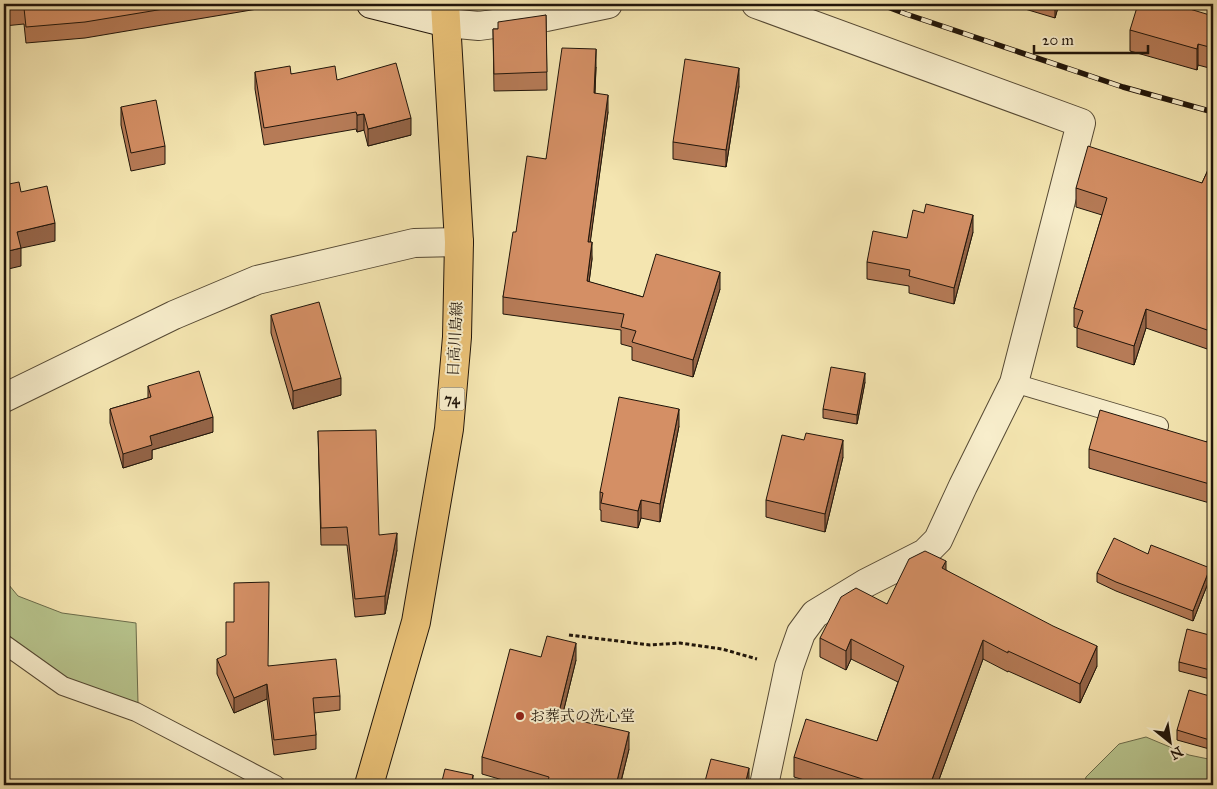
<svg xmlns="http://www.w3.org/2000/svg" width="1217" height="789" font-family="'IM FELL Great Primer','Noto Serif JP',serif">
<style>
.green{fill:#b8c58e;stroke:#6c6d4c}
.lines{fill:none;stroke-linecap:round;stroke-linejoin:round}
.lane-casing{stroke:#554934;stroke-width:20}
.street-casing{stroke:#554934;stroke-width:30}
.secondary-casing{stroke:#20150a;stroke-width:30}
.primary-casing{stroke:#20150a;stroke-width:30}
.path{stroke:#20150a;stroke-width:3;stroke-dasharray:4 2.5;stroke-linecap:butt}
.lane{stroke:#f8eecc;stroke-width:18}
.street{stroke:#f8eecc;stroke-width:28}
.secondary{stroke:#f8eecc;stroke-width:28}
.primary{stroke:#eac278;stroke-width:28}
.rail-casing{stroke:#20150a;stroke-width:5.5}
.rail{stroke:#f8eecc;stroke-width:4;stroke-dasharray:11;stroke-linecap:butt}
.wall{fill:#b67b57;stroke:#20150a}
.shaded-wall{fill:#946447;stroke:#20150a}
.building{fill:#d48f65;stroke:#20150a}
.poi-dot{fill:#8f2418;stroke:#f8eecc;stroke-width:2}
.labels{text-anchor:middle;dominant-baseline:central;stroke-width:4;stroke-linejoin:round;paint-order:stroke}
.shield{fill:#f8eecc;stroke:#615644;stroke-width:1}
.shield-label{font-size:14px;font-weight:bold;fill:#20150a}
.street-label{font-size:15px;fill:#20150a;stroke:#f8eecc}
.poi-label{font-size:15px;fill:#20150a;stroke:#f8eecc;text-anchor:start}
</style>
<rect width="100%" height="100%" fill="#f4e5b0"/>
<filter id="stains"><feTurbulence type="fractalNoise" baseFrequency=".004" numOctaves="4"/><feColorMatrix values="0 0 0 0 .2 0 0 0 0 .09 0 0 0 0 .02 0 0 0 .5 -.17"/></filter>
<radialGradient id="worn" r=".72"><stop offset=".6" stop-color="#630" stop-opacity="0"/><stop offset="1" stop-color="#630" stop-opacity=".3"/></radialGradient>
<!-- green -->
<g class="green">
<path d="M4 579 18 596 62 613 136 623 138 703 62 677 4 637Z"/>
<path d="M1146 737 1189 755 1213 760V785H1084L1086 777 1119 744Z"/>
</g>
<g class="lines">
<defs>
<g id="lane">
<path d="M1014 383 1159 426"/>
<path d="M4 644 63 686 136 712 276 785"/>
</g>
<g id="street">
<path d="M756 4 1081 123 1014 383 963 486 938 540 925 553 866 583 815 614 801 633 789 667 764 785"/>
<path d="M447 23 479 26 546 17 608 4"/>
<path d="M4 398 174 315 257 280 414 243 459 242"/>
</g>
<path id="secondary" d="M371 4 447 23"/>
<path id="primary" d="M369 785 416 622 449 429 457 337 459 242 445 4"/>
</defs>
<!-- lane casing -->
<use href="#lane" class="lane-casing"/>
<!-- street casing -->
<use href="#street" class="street-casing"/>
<!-- secondary casing -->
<use href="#secondary" class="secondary-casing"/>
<!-- primary casing -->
<use href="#primary" class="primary-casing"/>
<!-- path -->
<path class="path" d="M569 635 650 645 680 643 722 649 757 659"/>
<!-- lane -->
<use href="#lane" class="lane"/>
<!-- street -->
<use href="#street" class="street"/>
<!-- secondary -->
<use href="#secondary" class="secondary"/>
<!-- primary -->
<use href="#primary" class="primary"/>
<defs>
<path id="rail" d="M880 4 906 14 1123 87 1213 112"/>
</defs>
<!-- rail casing -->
<use href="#rail" class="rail-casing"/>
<!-- rail -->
<use href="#rail" class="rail"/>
</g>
<!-- wall -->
<g class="wall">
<path d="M4 4H287L85 38 26 43 24 24 4 26Z"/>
<path d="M496 4H522L496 8Z"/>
<path d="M1015 4H1059L1055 18 1015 6Z"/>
<path d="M546 15 547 90 494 91 493 29H498Z"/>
<path d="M1213 16V69L1198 65 1197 70 1130 51V30Z"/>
<path d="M596 67 595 93 608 112 590 242 592 259 589 282 643 297 720 289 693 377 632 360V347L621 344V330L503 314V297L516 232 546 159Z"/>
<path d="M255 72 291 74 337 80 411 135 368 146 364 130 357 132 356 129 264 145 255 89Z"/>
<path d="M739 86 726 167 673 159V142Z"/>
<path d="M121 107 165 146V164L131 171 121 125Z"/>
<path d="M1213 159V351L1146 328 1134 365 1077 347V328L1074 327V308L1102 215 1076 207V188L1202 183Z"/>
<path d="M973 232 954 304 909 293V286L867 279V262L907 238Z"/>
<path d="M271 315 341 395 293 409 271 333Z"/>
<path d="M865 382 857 424 823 418V409Z"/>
<path d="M148 386 213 432 152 450V459L123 468 110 423V409L148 398Z"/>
<path d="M1213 421V504L1089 468V449L1207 442Z"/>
<path d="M679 426 660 522 641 518 638 528 601 521V510H600V492Z"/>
<path d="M318 431 379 535 397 550 385 614 355 617 347 545H321Z"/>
<path d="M843 457 825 532 766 517V500Z"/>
<path d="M1148 554 1210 578 1193 621 1116 591 1097 582V573Z"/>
<path d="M946 570 1097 666 1080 703 1008 671V672L983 659 937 785H821L794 777V757L877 741 898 682 851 659 846 670 820 657V638L887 604Z"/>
<path d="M1213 636 1210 679 1179 671V662Z"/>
<path d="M541 657 576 660 562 717 629 749 621 782 632 785H520L482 774V757Z"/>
<path d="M217 659 268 666 340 696V710L314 713 316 735V749L274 755 267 699 234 713 217 674Z"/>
<path d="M1213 697V750L1177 740V730Z"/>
</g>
<!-- shaded-wall -->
<g class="shaded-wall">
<path d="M1055 4H1059L1055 18Z"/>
<path d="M1198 44V65L1197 70V49Z"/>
<path d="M596 49V67L594 110V93Z"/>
<path d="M739 68V86L726 167V150Z"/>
<path d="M608 95V112L588 259V242Z"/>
<path d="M364 114V130L357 132V115Z"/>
<path d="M411 118V135L368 146V129Z"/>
<path d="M973 215V232L954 304V288Z"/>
<path d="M55 223V241L17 249V232Z"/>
<path d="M592 242V259L587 298V281Z"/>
<path d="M21 248V266L4 270V252Z"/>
<path d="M720 272V289L693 377V360Z"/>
<path d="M1146 309V328L1134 365V346Z"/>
<path d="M865 373V382L857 424V415Z"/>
<path d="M341 378V395L293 409V391Z"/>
<path d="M679 409V426L660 522V504Z"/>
<path d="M213 417V432L152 450V459L123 468V454L150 436Z"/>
<path d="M843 440V457L825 532V514Z"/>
<path d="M641 500V518L638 528V511Z"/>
<path d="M397 533V550L385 614V596Z"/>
<path d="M946 561V580L942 568Z"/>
<path d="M1210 568V578L1193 621V611Z"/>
<path d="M851 639V659L846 670V651Z"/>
<path d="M983 640V659L937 785H930Z"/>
<path d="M576 643V660L558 733V716Z"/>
<path d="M1097 646V666L1080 703V684Z"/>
<path d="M1213 660V669L1210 679V670Z"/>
<path d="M267 684V699L234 713V698Z"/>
<path d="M629 732V749L620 785 617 781Z"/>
<path d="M749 768V785H745Z"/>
<path d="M473 775V785H471Z"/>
</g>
<!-- building -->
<g class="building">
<path d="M4 4H194L85 22 26 27 24 8 4 10Z"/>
<path d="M1138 4H1173L1213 16V48L1198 44 1197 49 1130 30Z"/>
<path d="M546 15 547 72 494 74 493 29H498V22Z"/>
<path d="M562 48 596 49 594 93 608 95 588 242H592L587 281 643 297 656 254 720 272 693 360 632 342 636 331 621 327 624 314 503 297 513 232H516L527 156 546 159Z"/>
<path d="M685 59 739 68 726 150 673 142Z"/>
<path d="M396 63 411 118 368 129 364 114 357 115 356 112 264 128 255 72 290 66 291 74 335 66 337 80Z"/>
<path d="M156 100 165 146 131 153 121 107Z"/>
<path d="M1088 146 1202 183 1213 159V332L1146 309 1134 346 1077 328 1083 311 1074 308 1107 198 1076 188Z"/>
<path d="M19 182 21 192 47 186 55 223 17 232 21 248 4 252V185Z"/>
<path d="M926 204 973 215 954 288 909 276 910 270 867 262 873 231 907 238 913 210 924 213Z"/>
<path d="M319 302 341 378 293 391 271 315Z"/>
<path d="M831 367 865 373 857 415 823 409Z"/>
<path d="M199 371 213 417 150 436 152 445 123 454 110 409 151 397 148 386Z"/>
<path d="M619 397 679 409 660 504 641 500 638 511 601 503 603 493 600 492Z"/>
<path d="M1100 410 1207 442 1213 421V485L1089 449Z"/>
<path d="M376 430 379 535 397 533 385 596 355 599 347 527 321 528 318 431Z"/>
<path d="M806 433 843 440 825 514 766 500 782 435 804 440Z"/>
<path d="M1114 538 1148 554 1151 545 1210 568 1193 611 1116 582 1097 573Z"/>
<path d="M925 551 946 561 942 568 1053 626 1097 646 1080 684 1008 651V653L983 640 930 785H880H881L794 757 806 719 877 741 904 666 851 639 846 651 820 638 841 597 856 588 887 604 909 559Z"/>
<path d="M269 582 268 666 336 659 340 696 313 698 316 735 274 740 267 684 234 698 217 659 226 655V622H234V583Z"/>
<path d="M1187 629 1213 636V660L1210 670 1179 662Z"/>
<path d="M547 636 576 643 558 716 629 732 617 781 632 785H547L549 777 482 757 510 649 541 657Z"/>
<path d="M1189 690 1213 697V741L1177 730Z"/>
<path d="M711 759 749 768 745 785H704Z"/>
<path d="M445 769 473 775 471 785H441Z"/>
</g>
<!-- markers -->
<circle class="poi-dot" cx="520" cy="716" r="5"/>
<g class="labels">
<!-- shield labels -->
<rect class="shield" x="439.5" y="387.5" width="25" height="23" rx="4"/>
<g class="shield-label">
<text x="452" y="399">74</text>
</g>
<!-- street labels -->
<g class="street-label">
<text transform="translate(455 339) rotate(-87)">日高川島線</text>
</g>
<!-- poi labels -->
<g class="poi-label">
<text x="530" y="716">お葬式の洗心堂</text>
</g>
</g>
<!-- margin -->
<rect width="1217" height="789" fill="none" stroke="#f4e5b0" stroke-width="20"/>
<rect x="5" y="5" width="1207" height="779" fill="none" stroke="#20150a" stroke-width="2.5"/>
<rect x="10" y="10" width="1197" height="769" fill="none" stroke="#20150a"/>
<!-- north arrow -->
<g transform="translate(1170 742) rotate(150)" stroke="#f8eecc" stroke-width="4" paint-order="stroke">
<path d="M0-4L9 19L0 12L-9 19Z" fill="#20150a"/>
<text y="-8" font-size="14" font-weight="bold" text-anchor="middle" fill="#20150a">N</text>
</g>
<!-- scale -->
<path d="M1034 45v8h114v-8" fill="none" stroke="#20150a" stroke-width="2.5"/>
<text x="1042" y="45" font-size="15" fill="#20150a" stroke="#f8eecc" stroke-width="4" paint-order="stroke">20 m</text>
<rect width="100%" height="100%" filter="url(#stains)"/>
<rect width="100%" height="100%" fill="url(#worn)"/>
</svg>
